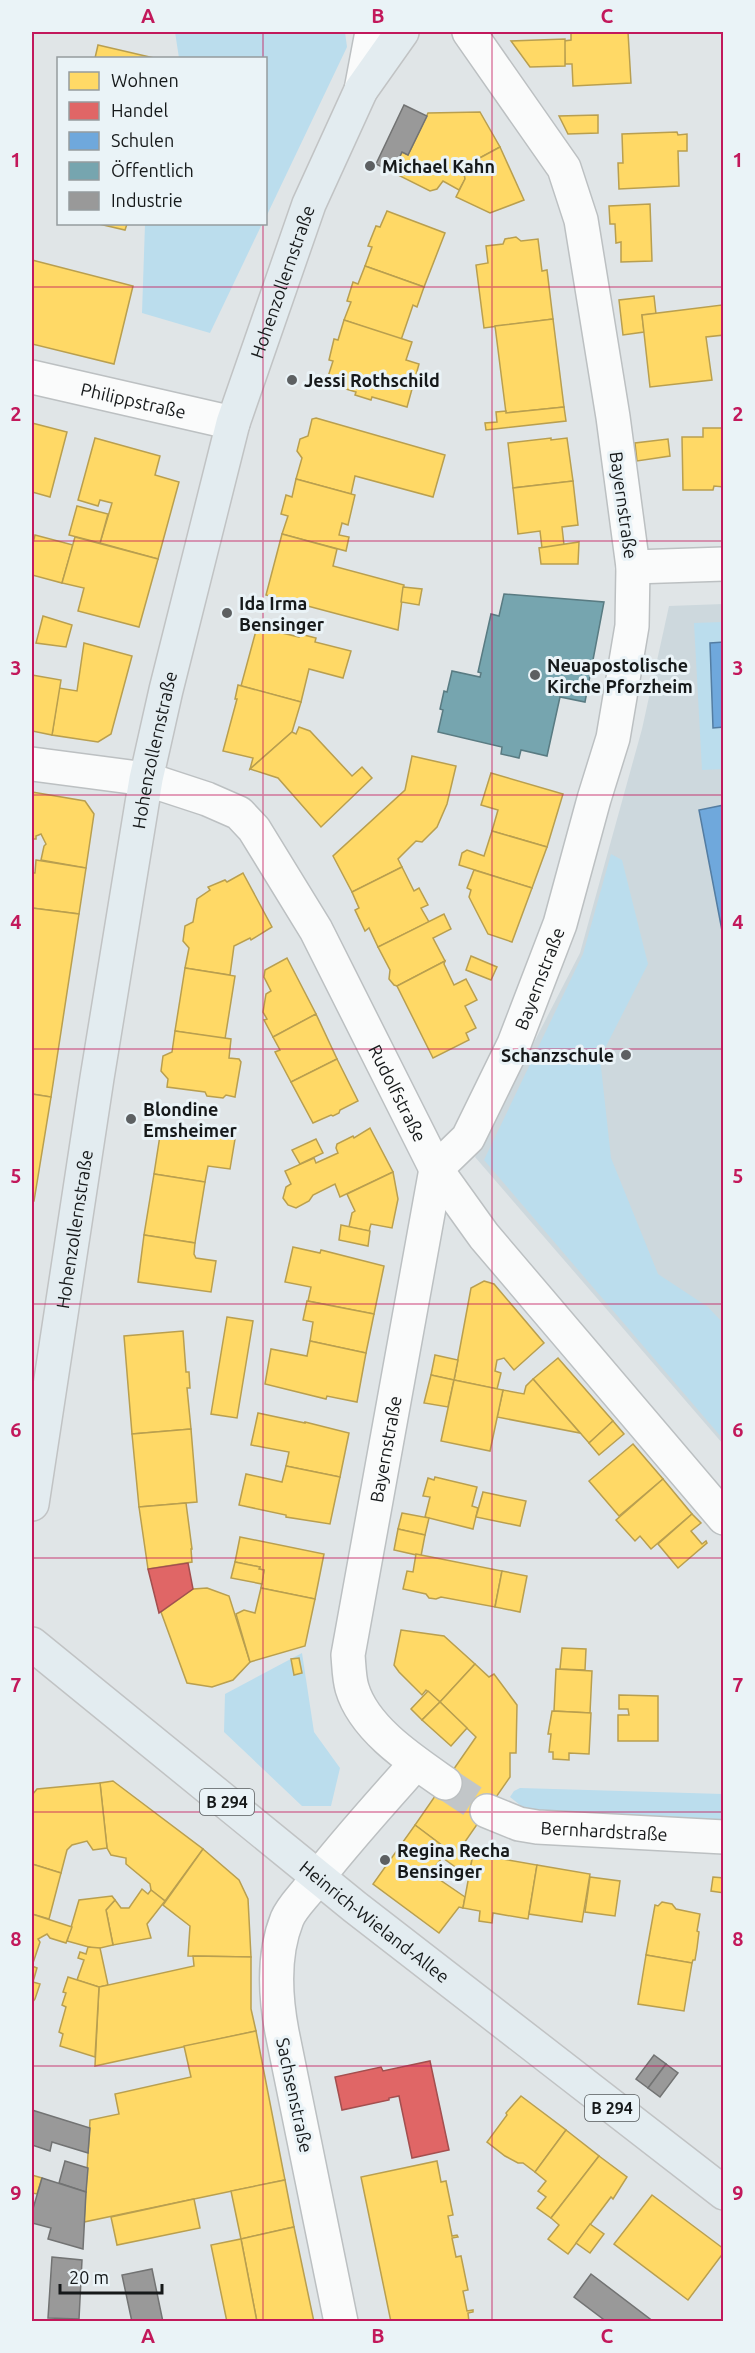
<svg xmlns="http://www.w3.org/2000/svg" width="755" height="2353" font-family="Ubuntu,sans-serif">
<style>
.built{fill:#cdd8dd}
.green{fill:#bbdded}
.homes{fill:#ffd966;stroke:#b99f4f;stroke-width:1.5}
.shops{fill:#e06666;stroke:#a34f4f;stroke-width:1.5}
.schools{fill:#6fa8dc;stroke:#547da2;stroke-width:1.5}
.public{fill:#76a5af;stroke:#597b82;stroke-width:1.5}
.industry{fill:#999;stroke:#727373;stroke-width:1.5}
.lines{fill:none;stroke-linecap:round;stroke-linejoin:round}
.minor-tunnel{stroke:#c2c6c8;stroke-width:33;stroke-dasharray:33 16;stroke-linecap:butt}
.minor-casing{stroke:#bcc0c2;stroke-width:36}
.major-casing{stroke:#c1c3c4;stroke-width:36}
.minor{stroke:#fafbfb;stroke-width:33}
.major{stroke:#e3ecf0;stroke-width:33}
.grid{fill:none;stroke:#c2185b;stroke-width:1.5;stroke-opacity:0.55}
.poi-dot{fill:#5d6062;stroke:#eaf3f7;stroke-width:2}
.labels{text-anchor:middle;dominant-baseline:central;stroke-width:6;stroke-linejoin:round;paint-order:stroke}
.shield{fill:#eaf3f7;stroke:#565a5c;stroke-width:1.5}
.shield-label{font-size:16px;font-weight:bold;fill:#16191a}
.poi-label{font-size:18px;font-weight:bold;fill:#16191a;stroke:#eaf3f7;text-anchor:start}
.street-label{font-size:18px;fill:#16191a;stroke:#eaf3f7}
.neatline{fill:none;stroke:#c2185b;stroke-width:2}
.grid-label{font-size:20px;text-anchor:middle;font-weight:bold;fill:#c2185b}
</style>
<rect width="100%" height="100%" fill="#e0e5e7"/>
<!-- built -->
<path class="built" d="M723 604V1444L475 1157 580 953 642 729 669 606Z"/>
<!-- green -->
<g class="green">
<path d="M175 32H345L347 47 266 217V58H179Z"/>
<path d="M145 224H262L210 333 142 313Z"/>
<path d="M723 622V769L702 770 694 623Z"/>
<path d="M611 854 622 860 648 964 600 1058 611 1158 658 1274 708 1307 723 1323V1439L484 1160 583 954Z"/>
<path d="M302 1653 314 1732 340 1768 331 1806H302L224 1732 225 1694Z"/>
<path d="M520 1788 723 1794V1826L522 1814 520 1805 510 1797 514 1791Z"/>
</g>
<!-- homes -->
<g class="homes">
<path d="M571 32H628L631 83 573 86 572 64H565L564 41 571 40Z"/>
<path d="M565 39V66L530 67 511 41Z"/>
<path d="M98 45 154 58H95Z"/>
<path d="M480 112 500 147 463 167 465 179 459 190 443 181 437 189 430 191 392 172 402 152 408 155 428 113Z"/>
<path d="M598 115V133L568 134 559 116Z"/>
<path d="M677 132 678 135 687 134V151H678L679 186 619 189 618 163H623L622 134Z"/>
<path d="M500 147 524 200 490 213 456 197 465 179 463 167Z"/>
<path d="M650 204 652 261 621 262V242L616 243 615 224H610L609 206Z"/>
<path d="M387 211 445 233 424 287 365 266 372 247 368 246 376 226 380 227Z"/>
<path d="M99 224H127L125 230Z"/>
<path d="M516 237 521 241 538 239 542 271 547 270 553 319 484 328 476 265 488 263 486 246 503 244 505 239Z"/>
<path d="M32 260 133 286 114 364 32 344Z"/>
<path d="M365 266 424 287 417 307 413 305 401 340 344 320 351 302 347 301 353 282 358 284Z"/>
<path d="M654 296 656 314 642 315 644 332 623 335 619 300Z"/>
<path d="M722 305 724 335 706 337 712 380 650 387 642 315Z"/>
<path d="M553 319 564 407 506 413 495 326Z"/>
<path d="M344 320 412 342 406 360 419 364 407 407 372 397 371 400 355 395 356 392 326 383 333 361 329 360 334 339 338 340Z"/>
<path d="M564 407 566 421 486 430 485 423 497 422 496 412 506 411V413Z"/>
<path d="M316 418 445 455 433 497 355 476 351 494 296 479 302 458 297 451 300 439 308 436 312 419Z"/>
<path d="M32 423 67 432 50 497 32 492Z"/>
<path d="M703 428H724V487L714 486 713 490H683L682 437H703Z"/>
<path d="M95 438 160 456 155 475 179 482 158 559 100 543 112 503 100 500 98 506 78 500Z"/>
<path d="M551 438V440L567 438 573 481 513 488 508 443Z"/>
<path d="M668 439 670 456 637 461 635 443Z"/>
<path d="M296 479 355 495 348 525 342 523 339 535 349 537 346 551 282 534 288 516 281 514 286 495 292 497Z"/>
<path d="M573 481 578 525 562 527 564 545 542 548 540 531 518 534 513 488Z"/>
<path d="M77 506 108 514 100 543 69 535Z"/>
<path d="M282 534 337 549 333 566 404 585 398 630 266 595Z"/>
<path d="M35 535 73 545 62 583 32 575V547Z"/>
<path d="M75 537 158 559 139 627 78 611 84 588 62 583Z"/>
<path d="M579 542 578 564H541L539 548Z"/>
<path d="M403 587 422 589 419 605 401 602Z"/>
<path d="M43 616 72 625 66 647 36 643Z"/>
<path d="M257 627 299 637 300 634 316 638 315 642 351 651 343 678 309 669 301 702 241 686Z"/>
<path d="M84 643 132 656 111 734 98 742 52 735 59 688 77 691Z"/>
<path d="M32 675 61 680 52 735 32 731Z"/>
<path d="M238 685 301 702 292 732 250 769 253 758 223 751 237 699H235Z"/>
<path d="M299 727 310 731 352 776 362 767 372 778 321 827 278 778 250 769 292 732 296 734Z"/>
<path d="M412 756 456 766 447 804 437 827 422 842 416 841 398 859 402 867 352 892 333 856 405 790Z"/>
<path d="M491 773 563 794 547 847 492 831 498 810 481 805Z"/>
<path d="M32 792 85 801 94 814 86 868 41 860 44 846 46 844 41 834 36 836V839H32Z"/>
<path d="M492 831 547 847 532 888 459 865 462 853 467 850 484 856Z"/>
<path d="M36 860 86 868 79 914 32 908V873H35Z"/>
<path d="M402 867 414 891 419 888 428 905 421 908 429 922 378 947 369 928 365 931 355 910 359 908 352 892Z"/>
<path d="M474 870 532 888 512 942 488 934 469 897 471 890 467 888Z"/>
<path d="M243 873 272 927 251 940 250 938 234 946 230 975 185 968 189 948 183 941 185 926 193 922 197 899 210 890 208 887 225 880 227 882Z"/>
<path d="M32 908 79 914 51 1097 32 1094Z"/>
<path d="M444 914 451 929 433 938 445 961 397 986 394 985 389 979 390 970 378 947Z"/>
<path d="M471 956 497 967 491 980 466 970Z"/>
<path d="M287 958 316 1014 273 1037 264 1020 267 1019 263 1012 266 994 271 991 264 977 265 970Z"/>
<path d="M445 961 444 964 454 985 466 979 477 1000 465 1006 476 1028 466 1033 469 1040 433 1058 397 986Z"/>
<path d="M185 968 235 976 225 1039 175 1031Z"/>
<path d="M316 1014 337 1059 291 1082 275 1052 280 1050 273 1037Z"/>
<path d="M175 1031 231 1039 229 1058 239 1059 241 1062 235 1097 226 1095 223 1098 207 1096 205 1092 167 1087 168 1079 161 1071 163 1056 172 1052Z"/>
<path d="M337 1059 358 1101 340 1110 339 1113 333 1116 331 1115 313 1123 291 1082Z"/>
<path d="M32 1094 51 1097 34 1201H32Z"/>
<path d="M370 1128 393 1172 340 1197 335 1184 313 1195 309 1201 296 1208 288 1205 283 1198 286 1187 291 1184 285 1171 314 1158 316 1163 338 1153 336 1148 337 1144 353 1136 354 1138Z"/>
<path d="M161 1129 202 1136V1132L235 1139 230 1169 208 1166 205 1182 154 1174Z"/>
<path d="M316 1139 323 1153 300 1164 292 1150Z"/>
<path d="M393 1172 398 1199 392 1228 371 1224 369 1231 349 1227 352 1213 355 1211 347 1194Z"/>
<path d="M154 1174 205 1182 195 1243 144 1235Z"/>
<path d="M341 1225 370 1231 368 1246 339 1240Z"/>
<path d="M144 1235 195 1243 194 1254 196 1258 216 1261 211 1292 138 1282Z"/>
<path d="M293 1247 320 1253 321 1250 384 1266 374 1314 308 1301 311 1287 285 1282Z"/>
<path d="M484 1281 494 1284 544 1343 514 1370 504 1358 497 1360 495 1371 501 1373 497 1389 454 1380 471 1288Z"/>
<path d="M307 1301 374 1314 366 1353 310 1341 313 1322 303 1320Z"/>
<path d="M227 1317 253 1321 237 1418 211 1414Z"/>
<path d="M183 1331 186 1372H189L190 1388H187L191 1429 132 1434 124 1336Z"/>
<path d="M310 1341 366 1353 357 1402 327 1396 326 1399 265 1384 271 1349 307 1356Z"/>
<path d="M435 1355 458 1360 454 1380 431 1375Z"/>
<path d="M558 1358 613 1421 589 1443 533 1379Z"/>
<path d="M431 1375 454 1380 448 1407 424 1403Z"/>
<path d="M533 1379 580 1433 497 1417 503 1390 524 1394 526 1386Z"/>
<path d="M454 1380 503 1390 490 1451 441 1441Z"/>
<path d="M258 1413 305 1423V1422L349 1433 340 1477 286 1466 289 1452 251 1445Z"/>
<path d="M613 1421 624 1434 599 1455 589 1443Z"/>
<path d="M191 1429 197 1502 139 1507 132 1434Z"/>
<path d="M633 1444 663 1479 619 1516 589 1481Z"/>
<path d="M286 1466 340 1477 330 1524 286 1517V1515L239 1505 246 1474 282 1482Z"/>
<path d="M435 1477 477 1487 472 1506 478 1508 473 1529 425 1517 430 1497 423 1496 428 1478 434 1480Z"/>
<path d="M663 1479 692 1514 651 1549 640 1536 635 1541 616 1520Z"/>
<path d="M483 1492 526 1501 520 1526 476 1517Z"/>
<path d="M186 1503 192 1549H191L192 1562 148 1569 139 1507Z"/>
<path d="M402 1513 429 1518 425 1535 398 1529Z"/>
<path d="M692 1514 701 1523 691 1531 702 1544 706 1541 707 1543 678 1568 658 1544Z"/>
<path d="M398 1529 425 1535 421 1556 394 1550Z"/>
<path d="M240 1537 324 1554 315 1599 261 1588 264 1570 259 1569 260 1567 235 1562Z"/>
<path d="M416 1554 502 1571 495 1607 441 1597 436 1599 429 1598 426 1594 403 1589 407 1571 413 1572Z"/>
<path d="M235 1562 260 1567 259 1569 264 1570 262 1584 231 1578Z"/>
<path d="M502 1571 527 1576 520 1612 495 1607Z"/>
<path d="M207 1588 229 1596 250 1662 233 1680 212 1687 187 1683 161 1612 193 1589Z"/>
<path d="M261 1588 315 1599 305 1646 250 1662 236 1614 244 1610 255 1613Z"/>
<path d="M401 1630 444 1636 475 1664 440 1702 426 1690 422 1695 399 1672 394 1665Z"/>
<path d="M562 1648 586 1649 585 1670 560 1669Z"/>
<path d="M299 1658 302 1673 294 1675 291 1659Z"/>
<path d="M475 1664 489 1677 494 1674 517 1705 516 1753H510V1777L462 1846 473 1854 469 1877 443 1858 448 1850 415 1825 476 1737 440 1702Z"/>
<path d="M556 1669 592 1671 590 1713 554 1711Z"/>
<path d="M428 1691 440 1702 422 1720 411 1709Z"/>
<path d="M619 1695 658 1696V1741H618V1715H629L628 1709H619Z"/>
<path d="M440 1702 467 1728 451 1746 422 1720Z"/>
<path d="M552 1711 591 1713 589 1754 569 1753V1760L553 1759V1752H549L551 1734H548Z"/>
<path d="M113 1781 203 1849 165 1901 151 1890 150 1884 126 1864V1858L111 1855 107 1848 100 1783Z"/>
<path d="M100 1783 107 1848 93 1850 87 1841 72 1845 67 1850 61 1873 32 1864V1795L37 1789Z"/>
<path d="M415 1825 448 1850 430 1873 465 1897 463 1908 459 1907 439 1933 373 1884Z"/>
<path d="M203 1849 239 1880 248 1899 251 1957 188 1956 190 1926 163 1905Z"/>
<path d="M473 1854 537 1865 528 1919 493 1913 492 1923 479 1921 480 1911 463 1908Z"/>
<path d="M32 1864 61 1873 49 1919 32 1914Z"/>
<path d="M537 1865 590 1874 582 1922 529 1914Z"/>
<path d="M590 1877 620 1881 615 1916 585 1912Z"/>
<path d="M713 1877 724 1878V1893L711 1891Z"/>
<path d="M142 1889 148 1894 151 1890 165 1901 147 1924 151 1938 113 1945 106 1910 115 1900 121 1908H129Z"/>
<path d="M112 1896 115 1900 106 1910 113 1945 96 1949 67 1941 79 1900Z"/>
<path d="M662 1902 672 1904 676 1909 700 1914 697 1931 699 1932 697 1948 695 1960H693L692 1963 646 1955 655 1905 658 1906Z"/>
<path d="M32 1914 72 1927 66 1943 50 1938 47 1934 38 1939 40 1942 32 1966Z"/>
<path d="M88 1947 100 1948 108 1985 99 1987 77 1980 84 1960 78 1958 80 1952 86 1954Z"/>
<path d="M646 1955 692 1963 684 2011 638 2004Z"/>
<path d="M193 1956 251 1957V2009L256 2031 95 2066 99 1987 194 1966Z"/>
<path d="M32 1966 37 1968 33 1982 40 1984 35 1999 32 2003Z"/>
<path d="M68 1977 99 1987 95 2057 60 2046 63 2034 59 2032 66 2007 62 2005 66 1993 63 1992Z"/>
<path d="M256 2031 285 2180 84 2222 90 2120 119 2114 115 2094 191 2077 184 2046Z"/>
<path d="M521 2096 566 2130 535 2172 523 2163H518L505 2156 487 2142 507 2115 506 2113Z"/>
<path d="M566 2130 599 2156 551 2218 537 2208 546 2197 538 2191 546 2181 535 2172Z"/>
<path d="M599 2156 627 2177 613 2199 611 2197 568 2254 548 2239 559 2225 551 2218Z"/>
<path d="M437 2161 441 2182 446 2181 453 2215 448 2216 452 2236 457 2235 458 2237 452 2238 456 2257 461 2256 468 2290 463 2291 467 2311 473 2310V2312L468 2313 469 2322H391L361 2177Z"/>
<path d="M32 2175 42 2178 37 2194 32 2193Z"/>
<path d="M285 2180 294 2227 241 2239 231 2191Z"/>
<path d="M652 2195 724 2249V2252L688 2300 614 2244Z"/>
<path d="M194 2199 200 2228 117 2245 111 2217Z"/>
<path d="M590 2224 604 2234 590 2253 576 2243Z"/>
<path d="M294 2227 314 2322H257L241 2239Z"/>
<path d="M241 2239 257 2322H227L211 2245Z"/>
</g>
<!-- shops -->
<g class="shops">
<path d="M188 1563 193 1589 159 1613 148 1569Z"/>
<path d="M430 2061 449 2150 412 2158 399 2096 389 2098V2100L342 2110 335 2077 381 2067 383 2071Z"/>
</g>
<!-- schools -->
<g class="schools">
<path d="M724 642V727L713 728 710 643Z"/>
<path d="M724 805V941L699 810Z"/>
</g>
<!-- public -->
<path class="public" d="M504 594 604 602 585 702 560 697 547 756 521 750 519 758 501 754 502 747 438 732 443 710 440 709 444 691 447 692 452 671 480 677 481 673 478 672 491 614 499 616Z"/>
<!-- industry -->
<g class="industry">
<path d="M404 105 427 116 408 155 402 152 395 167 390 165 388 170 376 164Z"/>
<path d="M654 2055 666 2064 648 2088 636 2079Z"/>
<path d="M666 2064 678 2073 660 2097 648 2088Z"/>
<path d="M32 2110 90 2128 88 2153 52 2142 50 2151 32 2145Z"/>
<path d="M65 2161 88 2168 86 2192 59 2183Z"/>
<path d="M42 2178 86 2192 83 2249 48 2239 51 2228 32 2223V2212Z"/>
<path d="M52 2257 82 2260 79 2319 48 2318Z"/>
<path d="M152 2269 163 2322H132L122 2275Z"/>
<path d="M591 2274 654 2322H607L574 2297Z"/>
</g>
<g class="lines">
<!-- minor-tunnel -->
<path class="minor-tunnel" d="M445 1783 487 1811"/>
<defs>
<g id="minor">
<path d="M361 90 372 32"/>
<path id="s1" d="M32 377 233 423"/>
<path d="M633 567 724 564"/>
<path id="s2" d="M32 764 146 779 207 799 239 813 254 829 316 930 436 1169 484 1236 724 1518"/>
<path id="s3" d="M445 1783C412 1760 364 1729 352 1688 349 1678 349 1666 348 1655L436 1169 468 1138 514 1044 560 924 594 799 613 738 632 626 633 567 613 417 581 220 564 168 469 32"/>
<path id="s4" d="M487 1811 519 1824 537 1827 724 1837"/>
<path d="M341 2322 282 2032C275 1995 273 1954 287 1919 292 1907 304 1896 312 1885 344 1843 381 1803 416 1763"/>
</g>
<g id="major">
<path id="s5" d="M32 1504 97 1078 146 779 166 690 233 423 309 204 361 90 402 32"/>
<path id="s6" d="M32 1644 355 1907 724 2193"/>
</g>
</defs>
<!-- minor casing -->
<use href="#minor" class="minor-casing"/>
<!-- major casing -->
<use href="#major" class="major-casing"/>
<!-- minor -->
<use href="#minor" class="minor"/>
<!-- major -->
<use href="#major" class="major"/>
</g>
<!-- grid -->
<path class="grid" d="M263 32V58M492 32V2322M263 224V2322M32 287H724M32 541H724M32 795H724M32 1049H724M32 1304H724M32 1558H724M32 1812H724M32 2066H724"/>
<!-- markers -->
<g class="poi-dot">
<circle cx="370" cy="166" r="6"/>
<circle cx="292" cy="380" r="6"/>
<circle cx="227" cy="613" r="6"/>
<circle cx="535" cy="675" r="6"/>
<circle cx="626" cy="1055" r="6"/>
<circle cx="131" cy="1119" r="6"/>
<circle cx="385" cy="1860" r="6"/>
</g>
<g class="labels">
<!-- shield labels -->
<g class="shield">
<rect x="200" y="1789" width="54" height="26" rx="4.5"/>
<rect x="585" y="2095" width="54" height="26" rx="4.5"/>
</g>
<g class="shield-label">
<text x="227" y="1802">B 294</text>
<text x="612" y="2108">B 294</text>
</g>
<!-- poi labels -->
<g class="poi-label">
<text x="382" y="166">Michael Kahn</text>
<text x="304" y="380">Jessi Rothschild</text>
<text x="239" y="603">Ida Irma<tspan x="239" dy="21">Bensinger</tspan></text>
<text x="547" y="665">Neuapostolische<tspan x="547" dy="21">Kirche Pforzheim</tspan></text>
<text x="614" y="1055" text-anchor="end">Schanzschule</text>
<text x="143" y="1109">Blondine<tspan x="143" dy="21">Emsheimer</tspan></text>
<text x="397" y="1850">Regina Recha<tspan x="397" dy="21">Bensinger</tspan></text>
</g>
<!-- street labels -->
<g class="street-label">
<text stroke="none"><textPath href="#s5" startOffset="1250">Hohenzollernstraße</textPath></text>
<text stroke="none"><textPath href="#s1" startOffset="104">Philippstraße</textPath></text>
<text transform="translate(624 505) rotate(82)">Bayernstraße</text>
<text stroke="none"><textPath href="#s5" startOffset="764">Hohenzollernstraße</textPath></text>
<text stroke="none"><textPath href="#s3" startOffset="882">Bayernstraße</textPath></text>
<text stroke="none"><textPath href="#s2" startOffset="537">Rudolfstraße</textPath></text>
<text stroke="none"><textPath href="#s5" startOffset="278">Hohenzollernstraße</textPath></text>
<text stroke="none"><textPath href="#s3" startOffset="378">Bayernstraße</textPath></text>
<text stroke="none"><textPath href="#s4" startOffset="120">Bernhardstraße</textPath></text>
<text stroke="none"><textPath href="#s6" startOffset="441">Heinrich-Wieland-Allee</textPath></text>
<text transform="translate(295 2095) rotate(78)">Sachsenstraße</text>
</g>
</g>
<!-- border -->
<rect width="755" height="2353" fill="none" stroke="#eaf3f7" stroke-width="66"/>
<!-- legend -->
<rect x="57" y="57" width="210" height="168" fill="#eaf3f7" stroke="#959c9f" stroke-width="1.5"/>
<rect x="69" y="72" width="30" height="18" fill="#ffd966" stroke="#959c9f" stroke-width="1.5"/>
<text x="111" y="87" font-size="18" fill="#16191a">Wohnen</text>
<rect x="69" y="102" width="30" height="18" fill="#e06666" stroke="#959c9f" stroke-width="1.5"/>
<text x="111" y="117" font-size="18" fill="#16191a">Handel</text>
<rect x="69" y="132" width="30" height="18" fill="#6fa8dc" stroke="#959c9f" stroke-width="1.5"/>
<text x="111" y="147" font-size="18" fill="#16191a">Schulen</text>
<rect x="69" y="162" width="30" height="18" fill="#76a5af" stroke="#959c9f" stroke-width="1.5"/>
<text x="111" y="177" font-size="18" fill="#16191a">Öffentlich</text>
<rect x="69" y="192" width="30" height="18" fill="#999999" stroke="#959c9f" stroke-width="1.5"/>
<text x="111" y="207" font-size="18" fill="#16191a">Industrie</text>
<!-- scale -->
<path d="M60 2284v9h102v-9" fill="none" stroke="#16191a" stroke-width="3"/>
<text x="69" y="2284" font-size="18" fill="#16191a" stroke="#eaf3f7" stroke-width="4.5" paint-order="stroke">20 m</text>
<rect x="33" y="33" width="689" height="2287" class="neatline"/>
<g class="grid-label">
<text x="148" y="23">A</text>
<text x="378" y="23">B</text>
<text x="607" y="23">C</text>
<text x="16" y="167">1</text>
<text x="738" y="167">1</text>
<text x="16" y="421">2</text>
<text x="738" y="421">2</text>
<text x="16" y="675">3</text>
<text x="738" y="675">3</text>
<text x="16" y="929">4</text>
<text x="738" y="929">4</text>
<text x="16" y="1183">5</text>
<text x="738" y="1183">5</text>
<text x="16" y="1437">6</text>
<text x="738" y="1437">6</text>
<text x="16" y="1692">7</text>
<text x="738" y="1692">7</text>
<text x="16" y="1946">8</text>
<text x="738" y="1946">8</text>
<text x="16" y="2200">9</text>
<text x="738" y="2200">9</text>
<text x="148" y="2343">A</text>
<text x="378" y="2343">B</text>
<text x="607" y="2343">C</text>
</g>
</svg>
